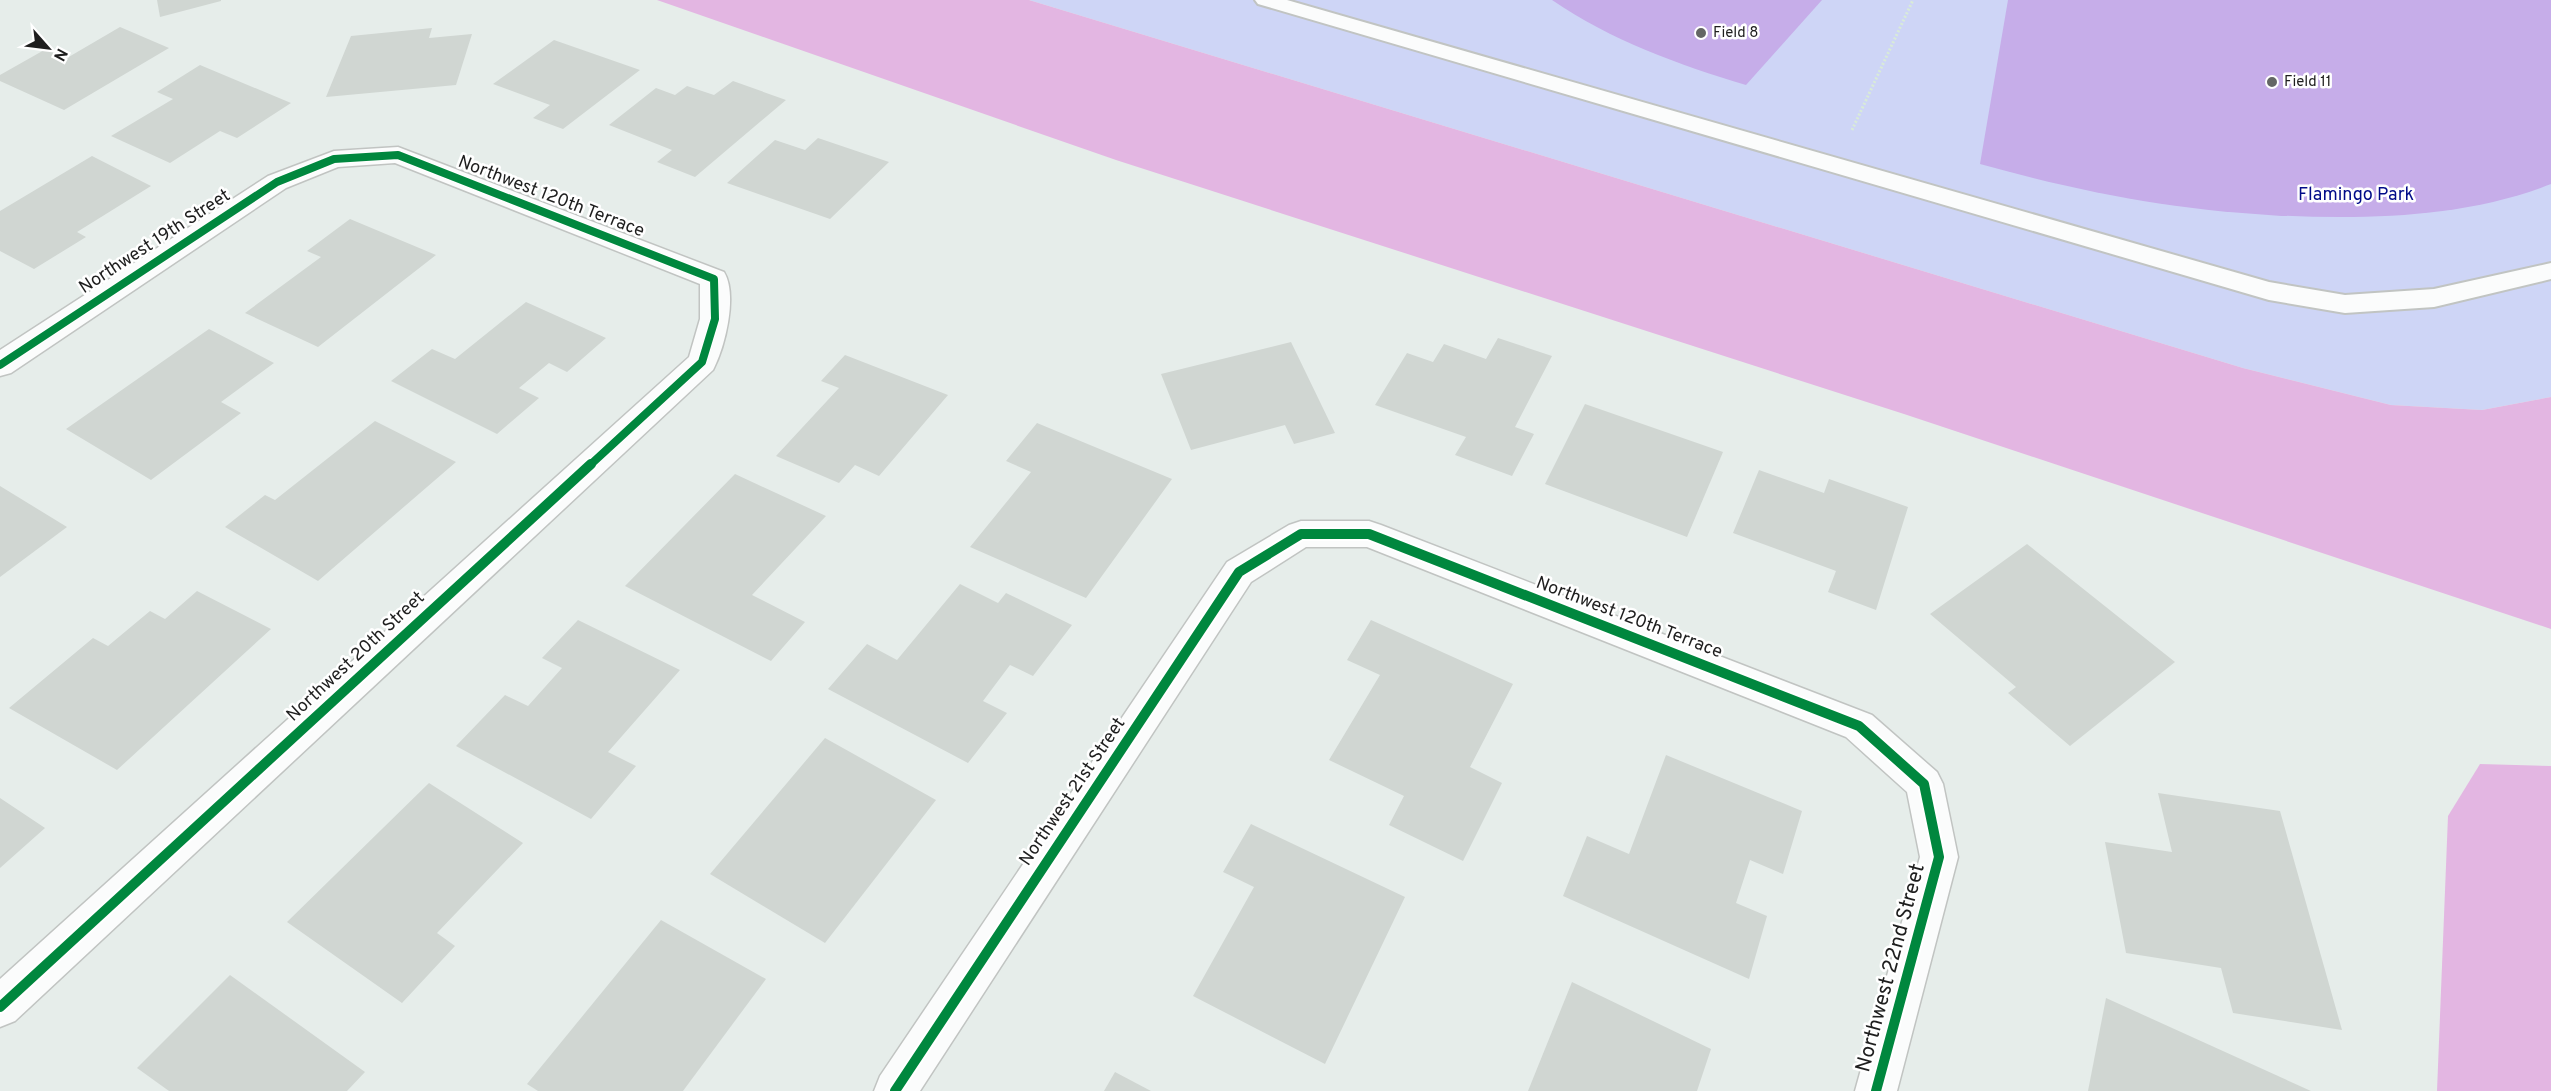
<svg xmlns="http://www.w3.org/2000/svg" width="2551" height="1091" font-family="Overpass,sans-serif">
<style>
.park{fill:#ced5f6}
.pitch{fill:#c6ade9}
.water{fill:#e3b6e2}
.building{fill:#d0d6d2}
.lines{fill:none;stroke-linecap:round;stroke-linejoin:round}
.service-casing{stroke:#c1c4c2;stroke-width:4}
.minor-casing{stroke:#c1c4c2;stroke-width:3}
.path{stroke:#d9ebd8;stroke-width:3;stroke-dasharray:2 2;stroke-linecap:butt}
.service{fill:#fbfcfc;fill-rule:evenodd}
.minor{fill:#fbfcfc;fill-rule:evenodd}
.cycleway-far1-casing{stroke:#fff;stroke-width:10}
.cycleway-casing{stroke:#fff;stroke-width:14}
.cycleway-far1{stroke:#00873e;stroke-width:8}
.cycleway{stroke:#00873e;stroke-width:10}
.poi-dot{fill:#646665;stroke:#fff;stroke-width:2}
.labels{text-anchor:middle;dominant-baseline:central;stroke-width:5;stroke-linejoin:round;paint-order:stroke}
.far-poi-label{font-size:15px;fill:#1e1e1e;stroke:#fff;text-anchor:start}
.park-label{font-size:18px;fill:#000b88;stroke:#fff}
.street-label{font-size:18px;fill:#1e1e1e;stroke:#fff}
.near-street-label{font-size:21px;fill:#1e1e1e;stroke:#fff}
</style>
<rect width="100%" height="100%" fill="#e6edea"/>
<!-- park -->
<path class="park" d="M1029 0H2551V397L2482 410 2391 405 2243 368Z"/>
<!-- pitch -->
<g class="pitch">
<path d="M1552 0H1822L1746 85C1679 65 1610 40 1552 0Z"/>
<path d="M2008 0H2551V184C2485 210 2411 217 2340 217 2213 217 2102 198 1980 164Z"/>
</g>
<!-- water -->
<g class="water">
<path d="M657 0H1029L2243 368 2391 405 2482 410 2551 397V629L1904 414 1116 160Z"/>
<path d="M2480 764 2551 766V1091H2437L2448 816Z"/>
</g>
<!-- building -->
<g class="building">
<path d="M157 0H221V1L160 17Z"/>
<path d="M120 27 169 48 64 110 0 81V75L46 49 67 58Z"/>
<path d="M432 28 429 38 472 34 456 85 326 97 351 36Z"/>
<path d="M554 40 640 70 563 129 533 118 550 105 493 84Z"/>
<path d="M200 65 291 103 237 138 220 131 170 163 111 136 173 99 157 92Z"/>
<path d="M733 81 786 100 695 177 657 162 672 150 609 125 656 88 675 95 687 86 714 95Z"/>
<path d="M818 138 889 162 830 219 727 183 775 140 805 150Z"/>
<path d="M92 156 151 186 77 232 86 237 34 269 0 251V211Z"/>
<path d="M350 219 436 255 318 347 245 313 321 257 307 251Z"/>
<path d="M526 302 606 338 567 372 549 363 519 388 539 398 497 434 391 381 432 349 455 359Z"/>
<path d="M209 329 274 363 221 402 241 413 151 480 66 429Z"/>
<path d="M1498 338 1552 356 1515 427 1534 434 1512 476 1455 455 1466 437 1375 405 1407 353 1433 362 1444 344 1486 359Z"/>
<path d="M1291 342 1335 433 1294 444 1285 425 1191 450 1161 374Z"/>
<path d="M845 355 948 395 879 476 855 465 839 483 776 456 839 388 821 381Z"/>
<path d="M1585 404 1723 452 1687 537 1545 484Z"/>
<path d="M375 421 456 462 318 581 225 527 265 495 275 500Z"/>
<path d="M1037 423 1172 479 1086 598 970 547 1031 472 1006 461Z"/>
<path d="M1759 470 1824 493 1829 479 1908 507 1876 610 1828 592 1836 571 1733 533Z"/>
<path d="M735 474 826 516 752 595 805 622 771 661 625 586Z"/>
<path d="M0 486 67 527 0 577Z"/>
<path d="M2027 544 2175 662 2070 746 2008 693 2016 687 1930 614Z"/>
<path d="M960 584 998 603 1006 593 1072 625 1033 676 1010 665 983 701 1007 713 968 763 828 689 867 644 897 660Z"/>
<path d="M197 591 271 629 117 770 9 708 93 638 108 646 150 611 165 619Z"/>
<path d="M578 620 680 670 608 752 636 766 591 819 456 746 505 695 528 706 562 668 542 658Z"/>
<path d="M1371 620 1513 684 1470 767 1502 783 1463 861 1389 825 1404 796 1329 760 1380 675 1347 660Z"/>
<path d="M825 738 936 800 825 943 710 874Z"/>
<path d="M1666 755 1802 811 1783 874 1750 860 1736 903 1767 916 1749 979 1563 896 1587 836 1629 854Z"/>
<path d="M429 783 523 843 437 933 455 946 402 1003 287 922Z"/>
<path d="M2158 793 2280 811 2342 1030 2233 1013 2221 968 2126 953 2105 842 2172 852Z"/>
<path d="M0 798 45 828 0 868Z"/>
<path d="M1251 824 1405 897 1325 1064 1193 996 1254 887 1223 872Z"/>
<path d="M661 920 766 979 683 1091H538L527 1084Z"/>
<path d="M230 975 365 1072 347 1091H169L137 1068Z"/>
<path d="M1572 982 1711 1049 1697 1091H1528Z"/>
<path d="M2106 998 2311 1091H2088Z"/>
<path d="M1115 1072 1151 1091H1104Z"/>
</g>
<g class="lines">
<defs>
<path id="service" d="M1255 0H1287L2269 282 2345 295 2434 289 2551 263V279L2434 307 2345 313 2269 300 1258 4Z"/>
<g id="minor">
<path d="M398 147 724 272C738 295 725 347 713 370L15 1021 0 1027V979L689 357 700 319V284L395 163 338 167 286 188 11 373 0 376V350L268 176 334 151Z"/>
<path d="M1301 521H1369L1381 525 1872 715 1937 772 1943 784 1958 857 1897 1091H1855L1920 857 1907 792 1846 737 1367 547H1306L1251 582 920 1091H874L880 1076 1227 562 1289 525Z"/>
</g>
</defs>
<!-- service casing -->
<use href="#service" class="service-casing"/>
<!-- minor casing -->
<use href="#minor" class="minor-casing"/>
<!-- path -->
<path class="path" d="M1852 130 1913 0"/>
<!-- service -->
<use href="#service" class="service"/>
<!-- minor -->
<use href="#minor" class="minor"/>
<defs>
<path id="cycleway-far1" d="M0 365 277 182 334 159 398 155 714 279 715 319 702 362 589 466"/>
<g id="cycleway">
<path d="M0 1007 591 464"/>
<path d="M895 1091 1239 572 1301 534H1369L1859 726 1924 784 1939 857 1876 1091"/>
</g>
</defs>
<!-- cycleway-far1 casing -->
<use href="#cycleway-far1" class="cycleway-far1-casing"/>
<!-- cycleway casing -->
<use href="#cycleway" class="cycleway-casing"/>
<!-- cycleway-far1 -->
<use href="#cycleway-far1" class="cycleway-far1"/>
<!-- cycleway -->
<use href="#cycleway" class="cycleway"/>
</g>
<!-- markers -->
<g class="poi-dot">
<circle cx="1701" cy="33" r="6"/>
<circle cx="2272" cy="82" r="6"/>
</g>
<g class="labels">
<!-- far-poi labels -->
<g class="far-poi-label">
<text x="1713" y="33">Field 8</text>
<text x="2284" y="82">Field 11</text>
</g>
<!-- park labels -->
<g class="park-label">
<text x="2356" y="195">Flamingo Park</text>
</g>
<!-- street labels -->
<g class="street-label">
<text transform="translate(551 197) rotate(21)">Northwest 120th Terrace</text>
<text transform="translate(155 242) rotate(-33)">Northwest 19th Street</text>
<text transform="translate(1629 618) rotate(21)">Northwest 120th Terrace</text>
<text transform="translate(356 657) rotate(-43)">Northwest 20th Street</text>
<text transform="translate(1073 792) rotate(-56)">Northwest 21st Street</text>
</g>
<!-- near-street labels -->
<g class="near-street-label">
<text transform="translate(1891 968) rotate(-75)">Northwest 22nd Street</text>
</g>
</g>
<!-- north arrow -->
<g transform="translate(48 48) rotate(118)" stroke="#ffffff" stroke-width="4.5" paint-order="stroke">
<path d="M0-4.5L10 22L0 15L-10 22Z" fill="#1e1e1e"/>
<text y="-9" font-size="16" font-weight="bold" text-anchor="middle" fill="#1e1e1e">N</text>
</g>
</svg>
